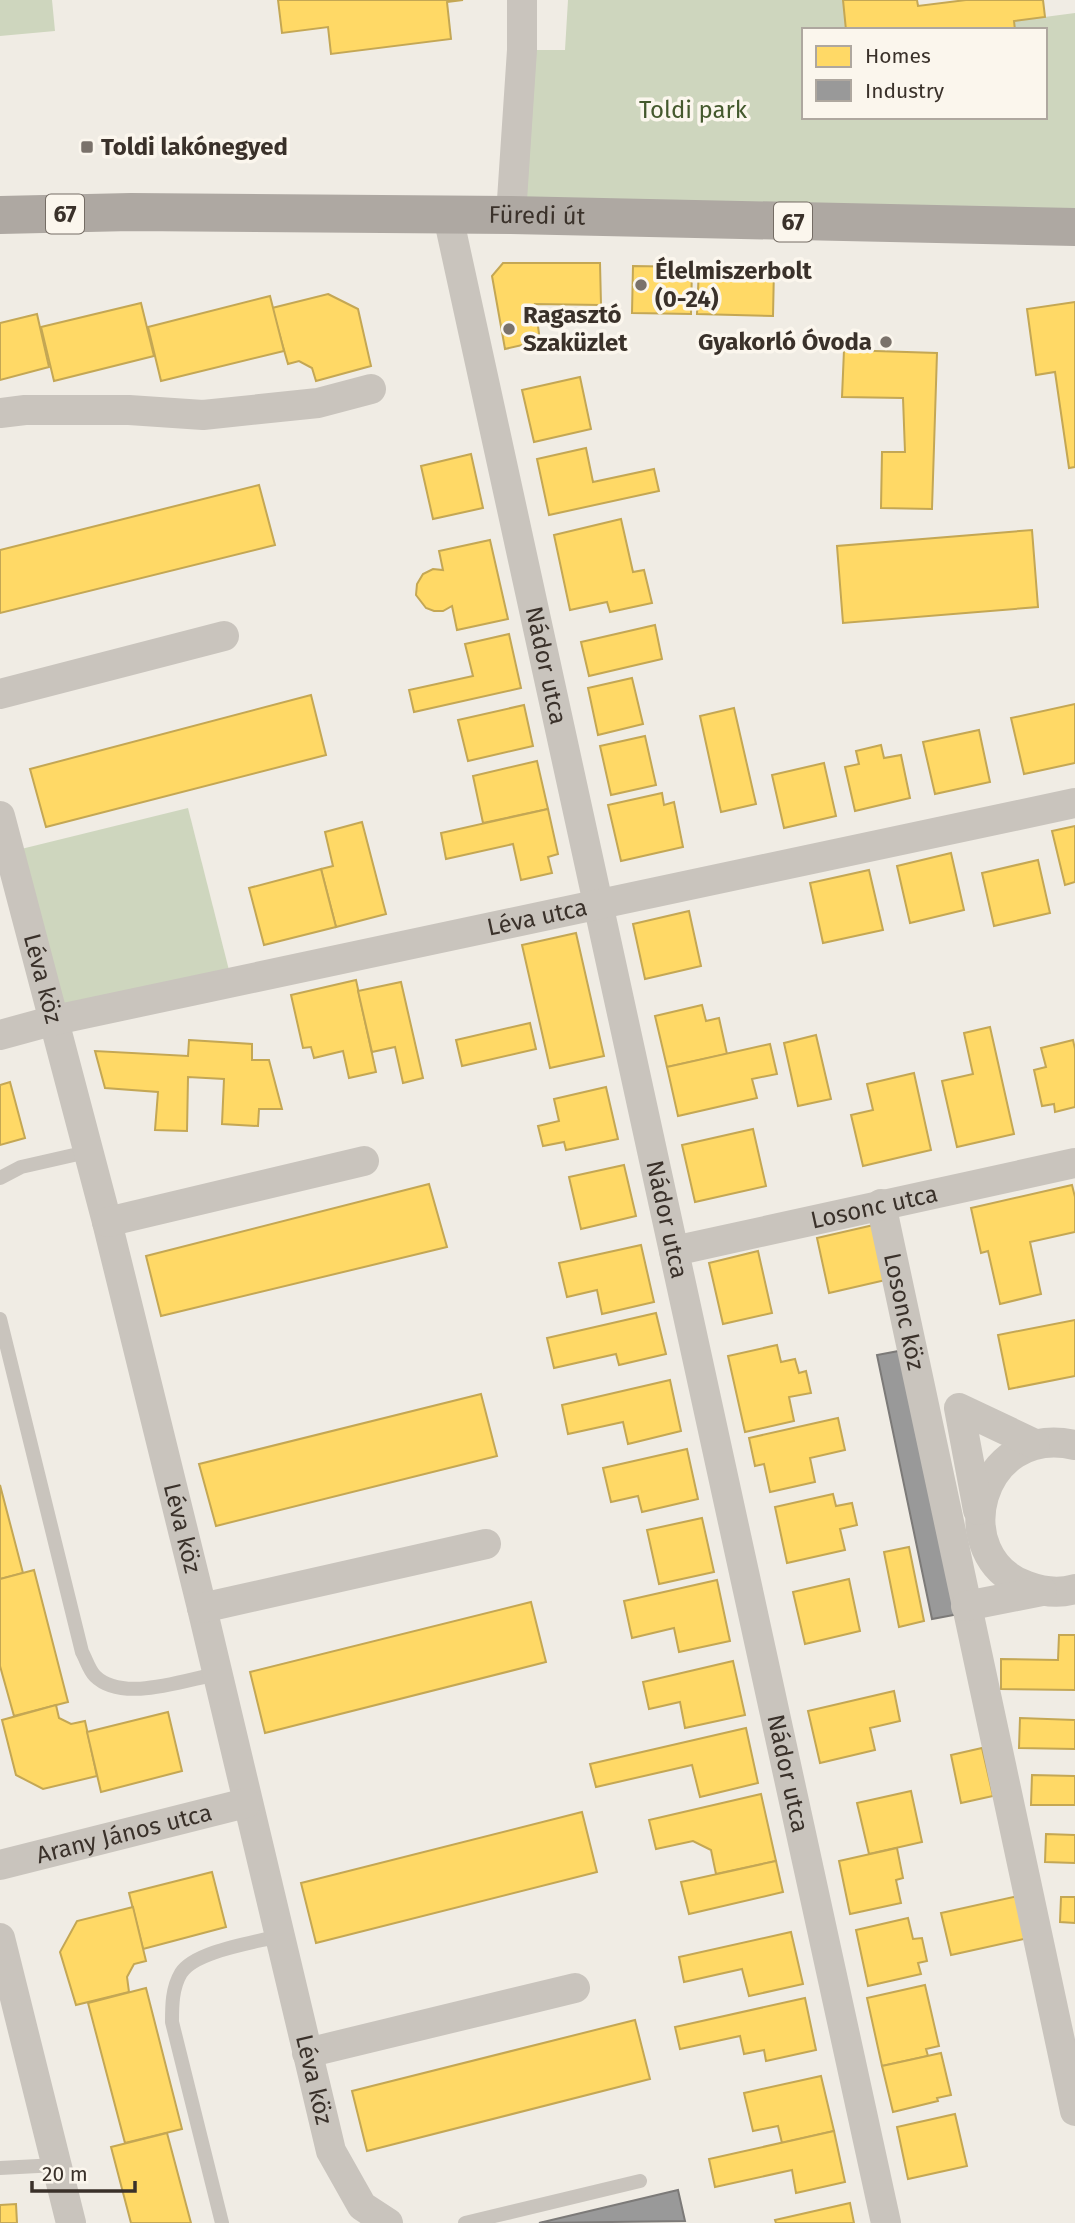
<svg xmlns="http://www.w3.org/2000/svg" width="1075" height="2223" font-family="'Fira Sans',sans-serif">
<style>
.green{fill:#ced6be}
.homes{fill:#ffd966;stroke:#c4a754;stroke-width:2}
.industry{fill:#999;stroke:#7c7a78;stroke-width:2}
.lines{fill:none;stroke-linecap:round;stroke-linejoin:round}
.service{stroke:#c9c4bd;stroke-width:14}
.minor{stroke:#c9c4bd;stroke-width:30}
.primary{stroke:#aea8a2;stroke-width:38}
.poi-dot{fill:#7a726b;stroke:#fbf6ed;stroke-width:2.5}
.labels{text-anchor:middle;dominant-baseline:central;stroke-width:7;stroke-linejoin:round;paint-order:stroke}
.shield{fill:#fbf6ed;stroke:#746c64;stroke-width:2}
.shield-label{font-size:23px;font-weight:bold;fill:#3a312a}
.park-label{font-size:24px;fill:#44592d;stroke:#fbf6ed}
.poi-label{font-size:24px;font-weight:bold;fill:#3a312a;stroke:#fbf6ed;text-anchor:start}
.street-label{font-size:24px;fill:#3a312a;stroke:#fbf6ed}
</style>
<rect width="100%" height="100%" fill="#f0ece4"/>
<!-- green -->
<g class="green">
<path d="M0 0H52L55 31 0 36Z"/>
<path d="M568 0H843L846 30H804V117H1045V30H1015L1014 21 1075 13V227L511 215 522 50H565Z"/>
<path d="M188 808 232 982 55 1020 9 852Z"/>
</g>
<!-- homes -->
<g class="homes">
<path d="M278 0H463L447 2 451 39 331 54 328 27 282 33Z"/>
<path d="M843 0H917L918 6 966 0H1043L1045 17 1014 21 1015 30H846Z"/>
<path d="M503 263H600L601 305 535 304 540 341 505 349 492 276Z"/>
<path d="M633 266 692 267 691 314 632 313Z"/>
<path d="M699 267 774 268 773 316 697 314Z"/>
<path d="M328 294 358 309 371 366 316 381 312 368 299 361 288 364 272 308Z"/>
<path d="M270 296 284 351 161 381 148 327Z"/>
<path d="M1075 302V467L1069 468 1055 372 1036 375 1027 309Z"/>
<path d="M141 303 154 356 54 381 41 327Z"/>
<path d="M37 314 49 367 0 380V323Z"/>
<path d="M844 350 937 353 932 509 881 508 882 452H905L903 398 842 397Z"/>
<path d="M580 377 591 429 534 442 522 390Z"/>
<path d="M586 448 593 482 654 469 659 491 549 515 537 459Z"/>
<path d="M471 454 483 508 433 519 421 466Z"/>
<path d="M259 485 275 545 0 613V550Z"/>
<path d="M621 519 633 572 644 570 652 603 610 612 607 602 570 610 554 535Z"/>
<path d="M1032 530 1038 607 843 623 837 546Z"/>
<path d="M490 540 508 619 457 630 452 606 443 611H434L426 608 416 595 417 584 423 574 433 569 443 570 439 551Z"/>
<path d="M655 625 662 659 589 676 581 642Z"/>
<path d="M509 634 521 688 414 712 409 690 473 676 465 644Z"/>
<path d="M632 678 643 724 598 735 588 688Z"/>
<path d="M311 695 326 755 46 827 30 769Z"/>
<path d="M1075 704V763L1024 774 1011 718Z"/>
<path d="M524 705 533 746 468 761 458 720Z"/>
<path d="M734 708 756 804 721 812 700 716Z"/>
<path d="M979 730 990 782 935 794 923 742Z"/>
<path d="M645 736 656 785 611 795 600 746Z"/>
<path d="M881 745 884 758 901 755 910 798 855 811 845 767 859 764 856 751Z"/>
<path d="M537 761 548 809 483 823 473 776Z"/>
<path d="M824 763 836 816 784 828 772 775Z"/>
<path d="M662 793 664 805 674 802 683 847 621 861 608 805Z"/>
<path d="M548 809 558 854 548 857 552 873 521 880 513 844 446 859 441 833Z"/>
<path d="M362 822 386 914 336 927 321 869 333 866 325 832Z"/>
<path d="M1075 826V882L1065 885 1052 831Z"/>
<path d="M951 853 964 910 910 923 897 866Z"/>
<path d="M1038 860 1050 913 994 926 982 873Z"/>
<path d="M321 869 336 927 264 945 249 888Z"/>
<path d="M869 870 883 930 823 943 810 883Z"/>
<path d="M689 911 701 966 645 979 633 924Z"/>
<path d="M576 933 604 1056 550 1068 522 945Z"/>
<path d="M356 980 376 1072 349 1078 343 1051 314 1058 311 1047 303 1048 291 995Z"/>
<path d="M401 982 423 1078 403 1083 395 1047 372 1052 358 991Z"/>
<path d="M702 1005 706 1021 719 1018 727 1054 667 1067 655 1016Z"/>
<path d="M530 1023 536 1049 462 1066 456 1040Z"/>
<path d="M990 1027 1014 1134 957 1147 942 1081 973 1074 964 1033Z"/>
<path d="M816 1035 831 1099 798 1106 784 1043Z"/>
<path d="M189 1040 252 1044V1060H269L282 1109H259L258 1126 222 1124 224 1079 188 1077 187 1131 155 1130 158 1092 105 1088 95 1051 188 1056Z"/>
<path d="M1073 1040 1075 1049V1107L1055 1112 1054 1104 1042 1106 1034 1070 1046 1067 1041 1048Z"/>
<path d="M770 1044 777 1074 752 1079 757 1098 678 1116 667 1067Z"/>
<path d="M914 1073 931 1150 863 1166 851 1115 873 1110 867 1084Z"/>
<path d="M10 1082 25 1138 0 1145V1085Z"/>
<path d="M606 1087 618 1139 566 1150 564 1142 543 1146 538 1126 559 1121 554 1099Z"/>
<path d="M753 1129 766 1186 695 1202 682 1145Z"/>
<path d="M624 1165 636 1216 581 1229 569 1177Z"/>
<path d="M429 1184 447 1247 161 1316 146 1256Z"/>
<path d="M1072 1185 1075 1197V1232L1030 1242 1041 1294 1000 1304 988 1251 981 1253 971 1208Z"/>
<path d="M878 1224 890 1279 829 1293 817 1238Z"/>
<path d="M641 1245 654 1302 602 1314 597 1290 567 1297 559 1263Z"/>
<path d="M758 1251 772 1313 723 1324 709 1263Z"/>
<path d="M656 1313 666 1354 619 1365 616 1354 554 1368 547 1338Z"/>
<path d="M1075 1320V1376L1009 1389 998 1335Z"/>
<path d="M777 1345 781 1362 795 1359 799 1373 806 1371 811 1393 789 1397 794 1421 745 1432 728 1356Z"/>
<path d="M670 1380 681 1431 628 1444 623 1422 568 1434 562 1405Z"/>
<path d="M481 1394 497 1456 216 1526 199 1464Z"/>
<path d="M838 1418 845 1450 810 1458 815 1482 770 1492 764 1464 755 1466 749 1438Z"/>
<path d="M687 1449 698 1499 642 1512 638 1496 611 1502 603 1468Z"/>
<path d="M0 1485 23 1573 0 1579Z"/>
<path d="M833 1494 836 1506 852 1503 857 1525 840 1529 845 1550 787 1563 775 1507Z"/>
<path d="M702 1518 714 1572 659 1584 647 1530Z"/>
<path d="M909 1547 924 1621 899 1627 884 1552Z"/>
<path d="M34 1570 68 1702 14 1716 0 1666V1579Z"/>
<path d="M849 1579 860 1631 805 1644 793 1592Z"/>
<path d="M717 1580 730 1641 679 1652 674 1628 632 1638 624 1601Z"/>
<path d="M531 1602 546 1662 265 1733 250 1672Z"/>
<path d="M1059 1635H1075V1690L1001 1689V1659L1058 1660Z"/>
<path d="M733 1661 745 1715 685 1728 680 1702 649 1709 643 1682Z"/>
<path d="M894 1691 900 1721 870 1728 875 1750 820 1763 808 1711Z"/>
<path d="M56 1705 59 1718 71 1724 85 1721 97 1776 43 1789 16 1775 2 1720Z"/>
<path d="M168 1712 182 1771 101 1792 87 1732Z"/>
<path d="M1020 1718 1075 1720V1749L1019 1748Z"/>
<path d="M746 1728 758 1783 700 1797 692 1765 596 1787 590 1764Z"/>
<path d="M982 1748 993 1796 961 1803 951 1755Z"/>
<path d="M1032 1775 1075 1776V1805H1031Z"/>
<path d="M911 1791 922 1842 869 1854 857 1803Z"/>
<path d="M761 1794 776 1861 716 1874 711 1850 693 1841 656 1849 649 1820Z"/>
<path d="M582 1812 597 1872 316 1943 301 1883Z"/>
<path d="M1046 1834 1075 1835V1863L1045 1862Z"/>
<path d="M897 1848 903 1878 896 1880 901 1903 850 1914 839 1861Z"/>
<path d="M776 1861 783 1892 689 1914 681 1882Z"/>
<path d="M212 1872 226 1927 143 1949 129 1893Z"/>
<path d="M1018 1896 1028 1938 951 1955 941 1913Z"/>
<path d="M1061 1897H1075V1923L1060 1922Z"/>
<path d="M133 1907 146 1961 134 1964 127 1977 129 1992 76 2005 60 1952 77 1921Z"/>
<path d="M908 1918 913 1939 922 1938 927 1961 918 1963 921 1974 868 1986 856 1930Z"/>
<path d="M791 1932 803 1984 749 1996 742 1969 684 1982 679 1957Z"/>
<path d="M925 1985 939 2046 926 2049 928 2056 882 2066 867 1998Z"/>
<path d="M146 1988 182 2129 125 2143 88 2003Z"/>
<path d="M805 1998 816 2050 766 2061 764 2050 744 2054 740 2036 680 2049 675 2027Z"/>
<path d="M635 2020 650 2079 367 2151 352 2091Z"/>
<path d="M941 2053 951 2095 937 2098 938 2101 893 2112 882 2066Z"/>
<path d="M821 2076 834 2131 782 2143 778 2126 753 2131 744 2093Z"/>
<path d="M955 2114 967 2166 908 2179 897 2127Z"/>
<path d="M834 2131 845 2182 796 2193 792 2170 715 2187 709 2159Z"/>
<path d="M167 2133 191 2223H131L111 2147Z"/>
<path d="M850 2203 854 2223H776L775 2220Z"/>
<path d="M16 2204 17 2223H0V2205Z"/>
</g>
<!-- industry -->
<g class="industry">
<path d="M904 1350 959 1614 932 1619 877 1355Z"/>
<path d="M678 2190 685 2221 539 2223Z"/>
</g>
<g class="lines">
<!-- service -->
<g class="service">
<path d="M0 1178 21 1167 87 1152"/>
<path d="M0 1319 82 1652C86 1659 89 1670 95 1676 122 1703 184 1680 217 1674"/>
<path d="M0 2168 57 2165"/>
<path d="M222 2223 172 2022C172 2006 172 1988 181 1973 195 1951 253 1943 279 1936"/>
<path d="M465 2223 640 2181"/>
</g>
<!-- minor -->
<g class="minor">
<path d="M511 215 522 50V0"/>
<path id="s1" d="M448 216 886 2223"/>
<path d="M0 413 25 410H129L203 415 318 403 371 389"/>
<path d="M0 694 224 636"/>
<path id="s2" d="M0 816 107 1222 202 1608 331 2151 362 2206 388 2223"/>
<path id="s3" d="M0 1035 55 1020 1075 803"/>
<path id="s4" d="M881 1204 1075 2111"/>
<path d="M107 1222 364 1161"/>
<path id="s5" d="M674 1251 1075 1163"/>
<path d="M1075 1445C978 1423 945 1557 1027 1586 1043 1592 1059 1594 1075 1589"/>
<path d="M978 1510 959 1408 1035 1444"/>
<path d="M966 1606 1042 1591"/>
<path d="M202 1608 486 1544"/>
<path id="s6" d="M0 1865 246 1803"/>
<path d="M0 1938 71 2223"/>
<path d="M307 2053 575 1988"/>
</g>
<!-- primary -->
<path class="primary" id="s7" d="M0 215 131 212 511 215 1075 227"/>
</g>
<!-- markers -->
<g class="poi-dot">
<rect x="80" y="140" width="14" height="14" rx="3.5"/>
<circle cx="641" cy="285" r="7"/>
<circle cx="509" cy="329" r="7"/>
<circle cx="886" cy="342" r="7"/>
</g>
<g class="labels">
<!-- shield labels -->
<g class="shield">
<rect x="46" y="194.5" width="38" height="39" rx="5"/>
<rect x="774" y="202.5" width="38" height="39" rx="5"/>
</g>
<g class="shield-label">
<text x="65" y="214">67</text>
<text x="793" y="222">67</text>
</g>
<!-- park labels -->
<g class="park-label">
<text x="693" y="110">Toldi park</text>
</g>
<!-- poi labels -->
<g class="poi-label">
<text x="101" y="147">Toldi lakónegyed</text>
<text x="655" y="271">Élelmiszerbolt<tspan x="655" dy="28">(0-24)</tspan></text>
<text x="523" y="315">Ragasztó<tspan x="523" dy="28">Szaküzlet</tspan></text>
<text x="872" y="342" text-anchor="end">Gyakorló Óvoda</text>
</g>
<!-- street labels -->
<g class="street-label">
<text stroke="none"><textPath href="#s7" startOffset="537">Füredi út</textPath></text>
<text stroke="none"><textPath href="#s1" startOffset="460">Nádor utca</textPath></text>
<text stroke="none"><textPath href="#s3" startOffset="550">Léva utca</textPath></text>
<text stroke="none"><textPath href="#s2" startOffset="168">Léva köz</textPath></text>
<text stroke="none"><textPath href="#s5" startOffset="205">Losonc utca</textPath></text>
<text stroke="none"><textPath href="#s1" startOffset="1027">Nádor utca</textPath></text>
<text stroke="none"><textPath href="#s4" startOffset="110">Losonc köz</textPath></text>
<text stroke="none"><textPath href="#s2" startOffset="735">Léva köz</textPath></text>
<text stroke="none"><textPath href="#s1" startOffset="1594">Nádor utca</textPath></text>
<text stroke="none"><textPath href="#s6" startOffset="128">Arany János utca</textPath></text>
<text stroke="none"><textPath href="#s2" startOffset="1302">Léva köz</textPath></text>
</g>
</g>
<!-- legend -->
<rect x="802" y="28" width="245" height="91" fill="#fbf6ed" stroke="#aea79f" stroke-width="2"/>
<rect x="816" y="46" width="35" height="21" fill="#ffd966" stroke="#aea79f" stroke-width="2"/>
<text x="865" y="63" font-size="21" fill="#3a312a">Homes</text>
<rect x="816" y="80" width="35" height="21" fill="#999999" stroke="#aea79f" stroke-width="2"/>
<text x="865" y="98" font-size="21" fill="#3a312a">Industry</text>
<!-- scale -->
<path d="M32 2181v10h103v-10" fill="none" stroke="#3a312a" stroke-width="3.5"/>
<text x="42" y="2181" font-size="21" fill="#3a312a" stroke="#fbf6ed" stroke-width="5" paint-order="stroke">20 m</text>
</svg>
